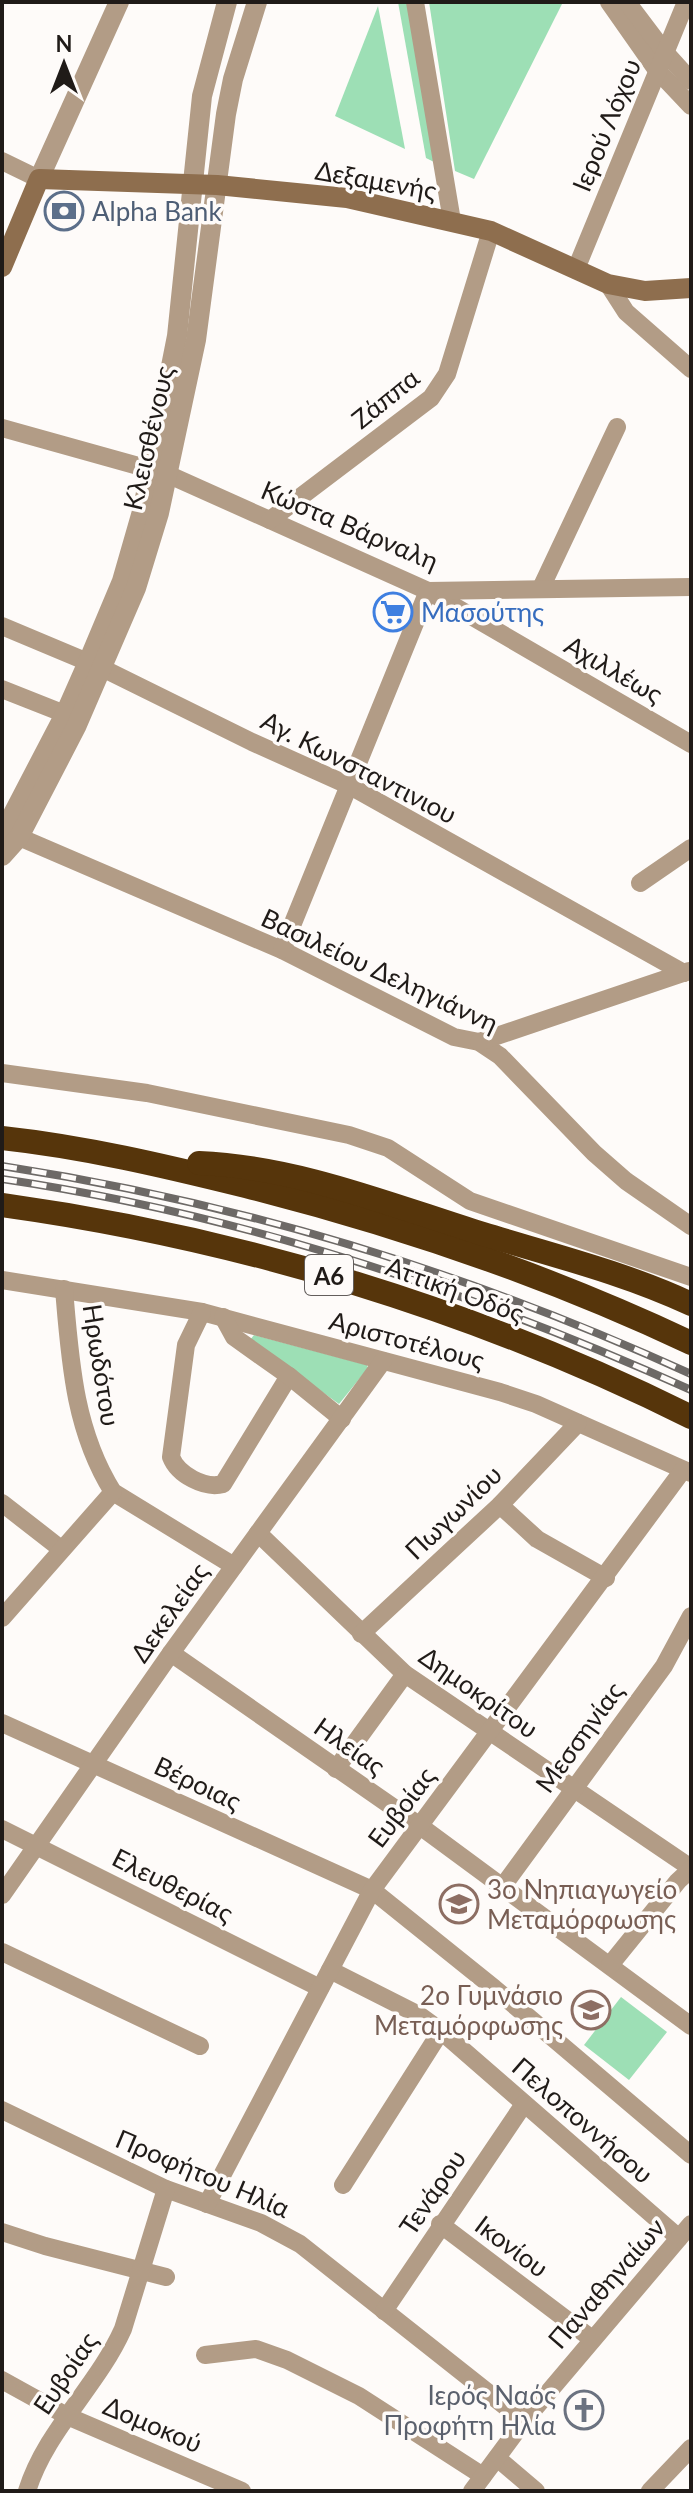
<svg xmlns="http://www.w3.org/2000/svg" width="693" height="2493" font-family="Lato,sans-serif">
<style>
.green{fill:#9ddfb5}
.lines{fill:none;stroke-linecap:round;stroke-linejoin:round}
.minor{stroke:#b29c86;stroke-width:18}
.tertiary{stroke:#b29c86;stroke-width:20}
.secondary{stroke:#8e6e4e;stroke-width:20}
.motorway{stroke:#56350b;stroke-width:24}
.rail-casing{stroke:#6d6966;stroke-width:8}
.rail{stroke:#fefbf9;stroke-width:5;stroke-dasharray:15;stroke-linecap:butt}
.labels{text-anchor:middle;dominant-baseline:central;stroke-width:7;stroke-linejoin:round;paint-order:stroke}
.shield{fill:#fefbf9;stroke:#635e5c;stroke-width:2}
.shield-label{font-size:24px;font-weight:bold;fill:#201b18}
.street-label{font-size:26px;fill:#201b18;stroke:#fefbf9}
.service-label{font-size:26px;fill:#4e5e75;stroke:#fefbf9;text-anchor:start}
.shop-label{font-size:26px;fill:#366cbe;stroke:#fefbf9;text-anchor:start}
.education-label{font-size:26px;fill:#785e54;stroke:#fefbf9;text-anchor:start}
.worship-label{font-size:26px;fill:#5b616d;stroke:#fefbf9;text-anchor:end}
</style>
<rect width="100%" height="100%" fill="#fefbf9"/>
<!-- green -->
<g class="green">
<path d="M398 2H408L436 163 426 158Z"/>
<path d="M429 2H563L474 179 455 171Z"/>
<path d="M378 6 405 149 335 116Z"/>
<path d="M254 1335 367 1365 368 1368 339 1404 250 1340Z"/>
<path d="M621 1997 667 2032 629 2080 584 2045Z"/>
</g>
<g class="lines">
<!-- minor -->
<g class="minor">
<path d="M415 2 452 221"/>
<path d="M609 2 656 69 691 106"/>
<path d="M627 2 664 51 691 81"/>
<path d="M2 161 39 179"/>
<path d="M576 269 686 2"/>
<path d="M608 284 626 312 691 369"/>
<path d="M2 428 167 474 428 591 691 744"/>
<path d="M270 520 431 398 447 374 491 231"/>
<path d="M541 588 617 427"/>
<path d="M428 591 691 587"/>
<path d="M2 626 102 668 252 742 350 786 684 973"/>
<path d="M2 689 65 714"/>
<path d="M5 831 282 950 454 1037 479 1042 500 1056 594 1153 626 1181 691 1226"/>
<path d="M640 883 691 848"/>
<path d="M282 950 428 591"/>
<path d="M479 1042 689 971"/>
<path d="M2 1073 147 1093 349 1135 388 1148 470 1201 691 1277"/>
<path d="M2 1280 202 1312 500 1392 536 1404 691 1473"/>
<path d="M64 1289C70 1360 74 1430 113 1492L234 1566"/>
<path d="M202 1312 186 1345 171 1457C178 1475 205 1489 223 1484L289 1376"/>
<path d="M223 1317 234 1337 289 1376 342 1419"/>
<path d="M2 1503 61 1549"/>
<path d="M500 1505 537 1539 606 1578"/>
<path d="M258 1533 405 1674 691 1868"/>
<path d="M2 1618 113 1492"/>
<path d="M361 1634 500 1505 578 1423"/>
<path d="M171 1653 420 1826 691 2026"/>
<path d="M2 1723 372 1890 494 1988 691 2155"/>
<path d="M336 1769 405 1674"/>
<path d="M2 1829 320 1988"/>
<path d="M503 1886 664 1666 691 1616"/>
<path d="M2 1895 171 1653 383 1361"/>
<path d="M2 1952 200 2046"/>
<path d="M610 1965 678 1881 691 1869"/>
<path d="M330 1970 419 2015 441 2031 679 2238"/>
<path d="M2 2110 166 2189 261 2223 300 2244 524 2421"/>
<path d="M343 2185 441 2031"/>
<path d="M207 2204 372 1890 683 1470"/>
<path d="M440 2224 592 2339"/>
<path d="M2 2232 45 2246 166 2277"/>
<path d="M384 2311 524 2104"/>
<path d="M205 2355 256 2349 287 2360 359 2396 483 2476"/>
<path d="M2 2380 67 2416 242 2491"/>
<path d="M497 2458 536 2491"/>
<path d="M27 2491C46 2430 97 2387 123 2329L166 2189"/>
<path d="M472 2491 524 2421 691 2224"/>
<path d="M650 2491 691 2448"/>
</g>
<!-- tertiary -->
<g class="tertiary">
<path d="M39 179 119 2"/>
<path d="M2 835 65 714 88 662 122 581 143 508 177 336 202 96 227 2"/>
<path d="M2 856 19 837 76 727 136 588 159 513 196 340 226 114 233 79 257 2"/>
</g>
<!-- secondary -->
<path class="secondary" d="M2 267 39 179 217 185 347 198 491 231 608 284 645 291 691 288"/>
<!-- motorway -->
<g class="motorway">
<path d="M2 1138C85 1147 165 1166 246 1186 400 1225 547 1275 691 1343"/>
<path d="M199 1163C297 1167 390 1205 483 1234 552 1255 625 1273 691 1304"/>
<path d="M2 1205C240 1238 476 1310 691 1417"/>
</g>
<defs>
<g id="rail">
<path d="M2 1166C243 1203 470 1273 691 1374"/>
<path d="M2 1179C241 1214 471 1291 691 1390"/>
</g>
</defs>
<!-- rail casing -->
<use href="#rail" class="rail-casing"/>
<!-- rail -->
<use href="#rail" class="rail"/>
</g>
<!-- icons -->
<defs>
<symbol id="bank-ring" viewBox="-11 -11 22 22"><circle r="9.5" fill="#fefbf9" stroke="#5c6f8a" stroke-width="1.5"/><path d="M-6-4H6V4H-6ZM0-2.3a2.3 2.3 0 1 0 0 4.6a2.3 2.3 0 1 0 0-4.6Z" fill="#5c6f8a"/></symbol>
<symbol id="supermarket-ring" viewBox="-11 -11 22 22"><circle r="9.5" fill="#fefbf9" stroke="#3f7fe0" stroke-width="1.5"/><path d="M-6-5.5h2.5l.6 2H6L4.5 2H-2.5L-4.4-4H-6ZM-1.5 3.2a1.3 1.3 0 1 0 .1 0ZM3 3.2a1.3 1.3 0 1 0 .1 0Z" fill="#3f7fe0"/></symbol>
<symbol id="school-ring" viewBox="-11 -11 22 22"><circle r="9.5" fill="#fefbf9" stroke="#8d6e63" stroke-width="1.5"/><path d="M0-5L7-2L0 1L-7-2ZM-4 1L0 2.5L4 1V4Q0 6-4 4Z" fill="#8d6e63"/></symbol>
<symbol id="church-ring" viewBox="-11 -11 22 22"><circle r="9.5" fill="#fefbf9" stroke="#6b7280" stroke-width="1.5"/><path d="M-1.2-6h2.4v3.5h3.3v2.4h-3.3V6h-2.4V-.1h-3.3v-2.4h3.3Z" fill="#6b7280"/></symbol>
</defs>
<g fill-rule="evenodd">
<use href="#bank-ring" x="42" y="189" width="44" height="44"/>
<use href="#supermarket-ring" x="371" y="590" width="44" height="44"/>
<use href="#school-ring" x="437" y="1882" width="44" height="44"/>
<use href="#school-ring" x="569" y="1988" width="44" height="44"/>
<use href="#church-ring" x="562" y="2388" width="44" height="44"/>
</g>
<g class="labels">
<!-- shield labels -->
<rect class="shield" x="305" y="1255" width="48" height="40" rx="6"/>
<g class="shield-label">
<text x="329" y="1275">Α6</text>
</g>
<!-- street labels -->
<g class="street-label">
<text transform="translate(606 125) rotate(-68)">Ιερού Λόχου</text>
<text transform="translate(376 180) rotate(10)">Δεξαμενής</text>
<text transform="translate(385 398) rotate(-39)">Ζάππα</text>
<text transform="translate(148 438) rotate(-77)">Κλεισθένους</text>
<text transform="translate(350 525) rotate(23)">Κώστα Βάρναλη</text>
<text transform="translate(614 669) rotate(30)">Αχιλλέως</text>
<text transform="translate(359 767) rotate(27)">Αγ. Κωνσταντινιου</text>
<text transform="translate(380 970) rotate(25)">Βασιλείου Δεληγιάννη</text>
<text transform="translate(455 1289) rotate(20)">Αττική Οδός</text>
<text transform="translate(407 1340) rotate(15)">Αριστοτέλους</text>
<text transform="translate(102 1365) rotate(81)">Ηρωδότου</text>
<text transform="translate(453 1512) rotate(-44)">Πωγωνίου</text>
<text transform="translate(169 1612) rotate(-55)">Δεκελείας</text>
<text transform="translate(479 1692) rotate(35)">Δημοκρίτου</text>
<text transform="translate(579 1737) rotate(-54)">Μεσσηνίας</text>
<text transform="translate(350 1746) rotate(35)">Ηλείας</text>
<text transform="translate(198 1783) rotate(25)">Βέροιας</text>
<text transform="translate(401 1807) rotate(-53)">Ευβοίας</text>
<text transform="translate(173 1885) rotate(27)">Ελευθερίας</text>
<text transform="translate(583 2120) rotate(41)">Πελοποννήσου</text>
<text transform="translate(203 2173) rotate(23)">Προφήτου Ηλία</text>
<text transform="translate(432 2192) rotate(-56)">Τενάρου</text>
<text transform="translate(512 2246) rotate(37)">Ικονίου</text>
<text transform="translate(606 2283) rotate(-49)">Παναθηναίων</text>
<text transform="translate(65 2373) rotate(-56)">Ευβοίας</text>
<text transform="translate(153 2424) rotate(23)">Δομοκού</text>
</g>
<!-- service labels -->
<g class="service-label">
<text x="92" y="211">Alpha Bank</text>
</g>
<!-- shop labels -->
<g class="shop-label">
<text x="421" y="612">Μασούτης</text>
</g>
<!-- education labels -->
<g class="education-label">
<text x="487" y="1889">3ο Νηπιαγωγείο<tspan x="487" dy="30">Μεταμόρφωσης</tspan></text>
<text x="563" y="1995" text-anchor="end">2ο Γυμνάσιο<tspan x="563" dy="30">Μεταμόρφωσης</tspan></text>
</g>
<!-- worship labels -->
<g class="worship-label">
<text x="556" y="2395">Ιερός Ναός<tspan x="556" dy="30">Προφήτη Ηλία</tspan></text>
</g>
</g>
<!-- border -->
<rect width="693" height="2493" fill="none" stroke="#201b18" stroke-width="8"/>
<!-- north arrow -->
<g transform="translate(64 64)" stroke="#fefbf9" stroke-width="6" paint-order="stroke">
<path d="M0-6L14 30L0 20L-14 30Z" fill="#201b18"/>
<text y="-12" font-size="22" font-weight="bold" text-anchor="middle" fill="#201b18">N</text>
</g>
</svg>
